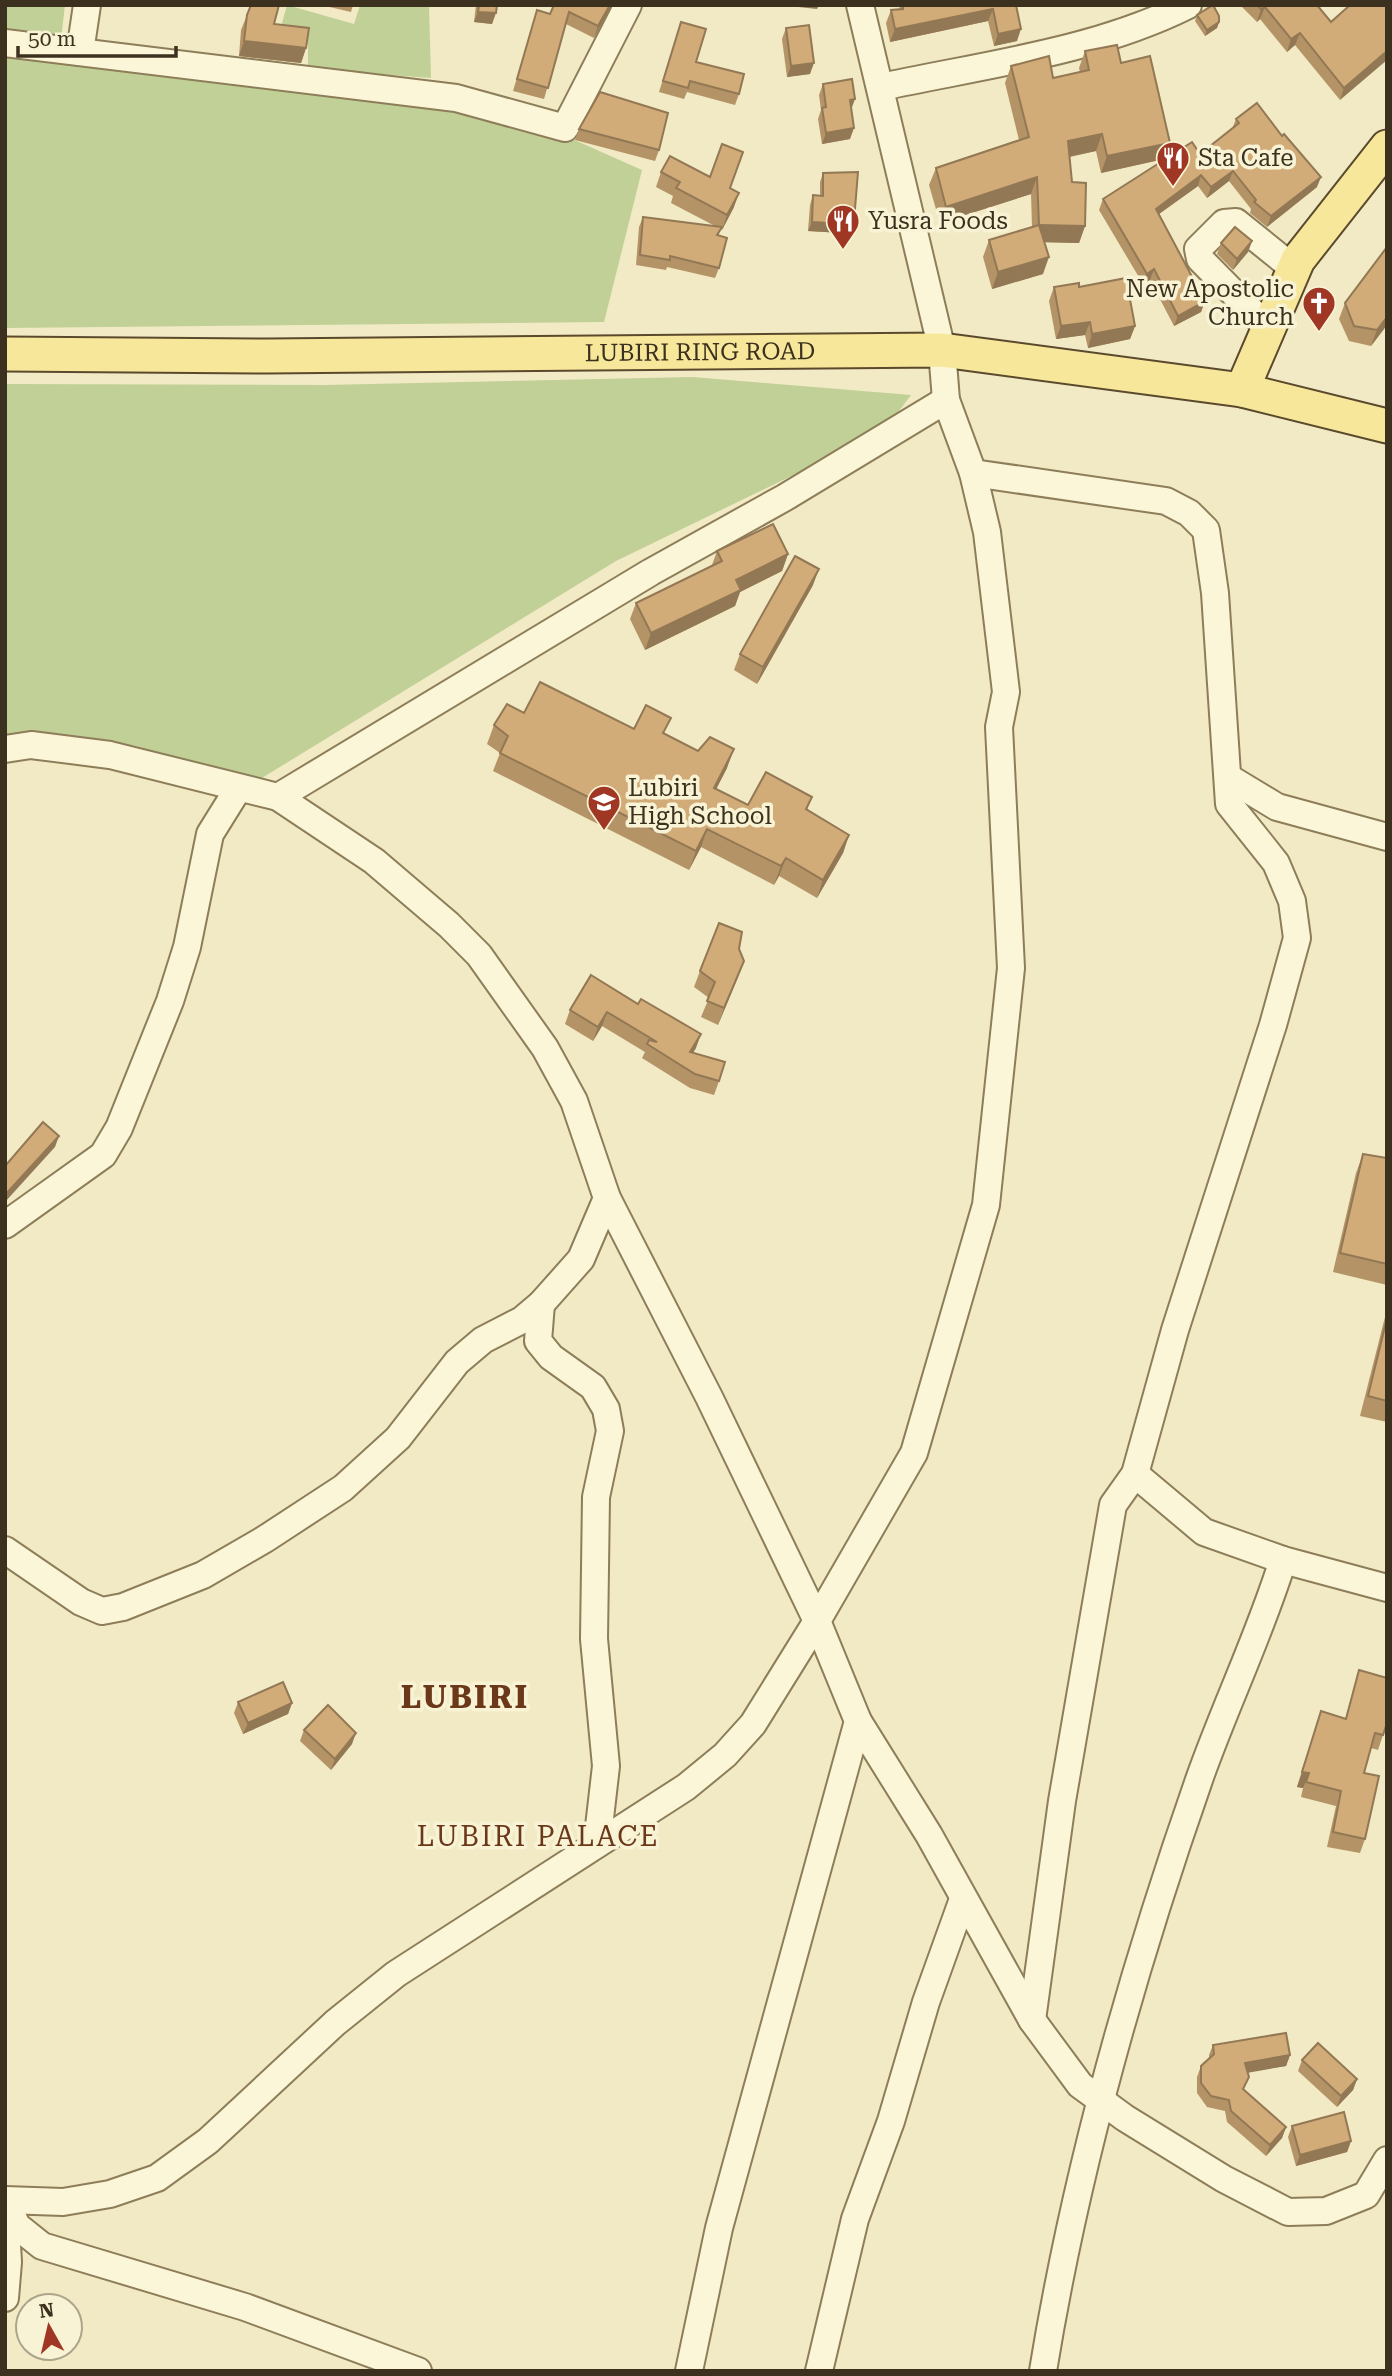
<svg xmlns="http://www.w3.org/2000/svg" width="1392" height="2376" font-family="'Roboto Serif',serif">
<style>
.green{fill:#c1d097}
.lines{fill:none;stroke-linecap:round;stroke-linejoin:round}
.minor-casing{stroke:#8d7d59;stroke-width:30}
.major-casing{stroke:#5b492d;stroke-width:37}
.minor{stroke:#fbf6d8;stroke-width:26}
.major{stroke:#f6e79a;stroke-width:33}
.wall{fill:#b49367}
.shaded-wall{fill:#927854}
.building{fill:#d1ab78;stroke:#927854;stroke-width:2}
.labels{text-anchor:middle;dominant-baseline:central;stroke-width:7;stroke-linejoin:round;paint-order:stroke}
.poi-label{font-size:24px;fill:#3c311e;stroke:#f8f3d4;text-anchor:start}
.street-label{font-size:24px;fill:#3c311e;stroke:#f8f3d4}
.quarter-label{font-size:28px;letter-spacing:2px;fill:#6c381a;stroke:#f8f3d4}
.district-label{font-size:32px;font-weight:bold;letter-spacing:2px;fill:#6c381a;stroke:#f8f3d4}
</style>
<rect width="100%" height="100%" fill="#f1eac4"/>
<!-- green -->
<g class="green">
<path d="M5 5H65L61 39 5 34Z"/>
<path d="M287 5 354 24 360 5H429L431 78 308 69V44L279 34Z"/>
<path d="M5 45 300 80 543 126 642 170 604 322 5 328Z"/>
<path d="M692 377 911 395 884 431 616 561 257 781 136 746 5 736V384L325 385Z"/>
</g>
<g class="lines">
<defs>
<g id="minor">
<path d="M5 43 456 98 565 128 628 5"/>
<path d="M80 52 87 5"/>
<path d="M881 87C983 65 1094 52 1188 5"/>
<path d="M1267 327 1200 259 1198 249 1224 223 1236 222 1293 268"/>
<path d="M973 473 1166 501 1189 513 1206 530 1215 593 1229 804 1276 863 1292 901 1297 938 1273 1025 1175 1330 1135 1474 1113 1505 1062 1801 1032 2020"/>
<path d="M5 749 31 745 110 755 278 797 374 861 449 925 479 955 545 1048 574 1101 607 1198 709 1397 817 1621 858 1721 929 1835 1032 2020 1080 2085 1125 2118 1224 2179 1288 2212 1326 2211 1366 2195 1387 2160"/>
<path d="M1229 778 1277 807 1387 837"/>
<path d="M278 797 651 572 784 498 946 400"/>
<path d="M5 1225 103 1155 119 1128 170 1001 187 947 210 834 238 789"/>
<path d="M541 1304 538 1341 551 1357 593 1387 606 1409 610 1431 596 1497 594 1639 606 1766 597 1844"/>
<path d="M1135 1474 1204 1532 1283 1560 1387 1588"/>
<path d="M5 1550 81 1602 102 1611 123 1607 203 1575 265 1539 343 1488 398 1438 457 1362 483 1340 522 1320 541 1304 581 1259 607 1198"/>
<path d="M5 2200 63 2202 110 2194 157 2178 208 2141 335 2023 396 1974 686 1787 725 1755 753 1724 817 1621 914 1453 986 1205 1011 968 999 727 1006 692 987 532 973 473 946 400 942 350 860 5"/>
<path d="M5 2201 17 2226 42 2246 245 2307 418 2371"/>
<path d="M5 2211 8 2262 5 2298"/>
<path d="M689 2371 719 2228 858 1721"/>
<path d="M819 2371 855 2219 891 2121 926 2002 963 1899"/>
<path d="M1043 2371C1076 2168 1132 1971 1200 1777 1226 1704 1260 1634 1283 1560"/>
</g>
<g id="major">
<path id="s1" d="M5 354 268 356 942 350 1242 390 1387 426"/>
<path d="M1242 390 1298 260 1387 147"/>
</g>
</defs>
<!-- minor casing -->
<use href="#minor" class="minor-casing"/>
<!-- major casing -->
<use href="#major" class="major-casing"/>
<!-- minor -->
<use href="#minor" class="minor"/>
<!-- major -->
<use href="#major" class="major"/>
</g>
<!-- wall -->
<g class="wall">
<path d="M251 5 306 48 301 63 239 56 241 30Z"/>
<path d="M321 5H353L351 12Z"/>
<path d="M476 5H497L492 24 474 22Z"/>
<path d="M612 5 594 38 566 24 544 99 513 91 537 10 550 14Z"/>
<path d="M900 5H1016L1017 41 994 46 988 21 890 42 886 23 891 10 899 9Z"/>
<path d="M1240 5H1317L1331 22 1387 5 1340 100 1295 45 1287 52 1260 19 1257 22Z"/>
<path d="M1197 15 1219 22 1217 28 1205 36 1195 21Z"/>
<path d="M681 22 696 62 739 94 735 105 687 92 684 99 659 92Z"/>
<path d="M786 28 810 74 787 77 782 39Z"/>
<path d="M1085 51 1121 63 1164 159 1101 173 1096 151 1070 157 1072 182 1085 226 1079 243 1044 242 1043 274 992 289 983 257 989 240 1032 227 1031 194 940 223 929 185 936 168 1019 140 1005 83 1011 66 1053 78 1080 72 1079 68Z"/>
<path d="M823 84 851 110 850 139 822 144 818 119 821 110 819 95Z"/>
<path d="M1236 119 1317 187 1267 227 1250 213 1251 209 1229 181 1207 198 1198 186 1159 214 1205 301 1201 312 1174 326 1150 280 1143 284 1099 210 1103 199 1200 154 1232 129Z"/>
<path d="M579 129 659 150 655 161 575 140Z"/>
<path d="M661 172 730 188 734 207 722 230 721 229 718 236 719 268 715 278 667 267 666 270 636 265 639 227 643 217 715 226 671 203 673 196 656 187Z"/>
<path d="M823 173 851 230 844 229 842 233 808 231 810 205 813 195 820 196V182Z"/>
<path d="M1252 241 1248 252 1233 270 1217 254 1221 243Z"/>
<path d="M1387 247V325L1371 346 1349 341 1339 319 1345 303Z"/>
<path d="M1054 287H1079L1135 326 1130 339 1088 348 1085 335 1056 339 1049 301Z"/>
<path d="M717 551 788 554 782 571 740 592 735 606 645 650 630 619 636 603 712 565Z"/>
<path d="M813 585 757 684 734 670 740 654Z"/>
<path d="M524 713 665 734 727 768 716 789 748 805 812 797 807 810 849 835 843 853 817 898 779 876 774 885 701 847 689 870 493 771 500 753 487 744 494 725Z"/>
<path d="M739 949 738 977 718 1025 701 1017 709 998 694 987 700 971Z"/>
<path d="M591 975 696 1048 693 1053 719 1081 714 1095 690 1088 642 1058 645 1052 602 1026 593 1041 565 1024 570 1010Z"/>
<path d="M1363 1154 1387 1158V1285L1333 1272 1356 1173Z"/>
<path d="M1387 1309V1422L1360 1416Z"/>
<path d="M1359 1670 1383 1735 1378 1750 1371 1748 1364 1773 1365 1839 1360 1853 1327 1847 1336 1806 1301 1797 1303 1788 1297 1787 1321 1711 1345 1719Z"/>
<path d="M238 1702 292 1703 288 1714 243 1734 234 1713Z"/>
<path d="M304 1730 352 1744 331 1770 300 1741Z"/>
<path d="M1213 2045 1290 2055 1286 2066 1247 2072 1244 2090 1286 2127 1282 2138 1266 2156 1227 2122 1225 2111 1207 2107 1197 2093V2077L1201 2066 1209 2058V2055Z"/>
<path d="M1302 2060 1357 2079 1353 2090 1337 2107 1298 2071Z"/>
<path d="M1292 2126 1351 2141 1347 2152 1296 2166 1288 2137Z"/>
</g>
<!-- shaded-wall -->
<g class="shaded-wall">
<path d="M610 5H612L594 38 598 26Z"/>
<path d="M780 5H819L817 9Z"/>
<path d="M1265 7 1260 19 1257 22 1261 9Z"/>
<path d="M993 9 988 21 890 42 895 29Z"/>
<path d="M478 12 496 13 492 24 474 22Z"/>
<path d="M1219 22 1217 28 1205 36 1207 30Z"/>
<path d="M1021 29 1017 41 994 46 998 34Z"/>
<path d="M1300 33 1295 45 1287 52 1291 39Z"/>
<path d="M244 41 306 48 301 63 239 56Z"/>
<path d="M1387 51V60L1340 100 1344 88Z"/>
<path d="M814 63 810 74 787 77 791 66Z"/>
<path d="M855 99 851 110 850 100Z"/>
<path d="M854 128 850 139 822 144 826 133Z"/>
<path d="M1102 134 1096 151 1062 158 1068 141Z"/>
<path d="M1170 143 1164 159 1101 173 1107 156Z"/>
<path d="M1233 171 1229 181 1207 198 1211 187Z"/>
<path d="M1201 175 1198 186 1152 219 1156 209Z"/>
<path d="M1037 177 1031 194 940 223 946 207Z"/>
<path d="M1321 177 1317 187 1267 227 1271 216Z"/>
<path d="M739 193 734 207 722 230 727 215Z"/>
<path d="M846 220 854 221 851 230 844 229 842 233 808 231 812 222Z"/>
<path d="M1039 225 1085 226 1079 243 1033 242Z"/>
<path d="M1252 241 1248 252 1233 270 1237 259Z"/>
<path d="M1049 257 1043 274 992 289 998 272Z"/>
<path d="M1154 269 1150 280 1143 284 1147 274Z"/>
<path d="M1205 301 1201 312 1174 326 1178 316Z"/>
<path d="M1387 317V325L1371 346 1377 330Z"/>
<path d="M1090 322 1085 335 1056 339 1061 326Z"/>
<path d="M1135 326 1130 339 1088 348 1092 334Z"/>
<path d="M788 554 782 571 740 592 735 606 645 650 651 633 736 580Z"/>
<path d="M819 569 813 585 757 684 763 667Z"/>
<path d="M734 749 727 768 707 807 714 788Z"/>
<path d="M707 829 701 847 689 870 696 851Z"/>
<path d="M849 835 843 853 817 898 823 880Z"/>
<path d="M786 858 779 876 774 885 781 866Z"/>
<path d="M744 961 738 977 718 1025 724 1008Z"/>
<path d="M607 1012 602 1026 593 1041 598 1027Z"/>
<path d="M701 1034 696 1048 685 1065 690 1052Z"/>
<path d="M59 1136 55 1147 5 1202V1195Z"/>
<path d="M292 1703 288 1714 243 1734 248 1723Z"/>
<path d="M356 1733 352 1744 331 1770 335 1759Z"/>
<path d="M1302 1772 1309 1773 1303 1788 1297 1787Z"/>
<path d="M1290 2055 1286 2066 1241 2074 1245 2063Z"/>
<path d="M1357 2079 1353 2090 1337 2107 1341 2096Z"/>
<path d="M1286 2127 1282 2138 1266 2156 1270 2145Z"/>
<path d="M1351 2141 1347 2152 1296 2166 1300 2155Z"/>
</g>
<!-- building -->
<g class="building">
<path d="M251 5H279L274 24 309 28 306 48 244 41 247 15Z"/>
<path d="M479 5H497L496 13 478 12Z"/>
<path d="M554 5H610L598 26 569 12 548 88 517 79 537 10 550 14Z"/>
<path d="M903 5H1016L1021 29 998 34 993 9 895 29 891 10 903 9Z"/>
<path d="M1213 5 1219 16V22L1207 30 1197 15Z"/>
<path d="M1257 5H1317L1331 22 1350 5H1387V51L1344 88 1300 33 1291 39 1265 7 1261 9Z"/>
<path d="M681 22 706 29 696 62 744 74 739 94 690 81 688 88 663 81Z"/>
<path d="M809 25 814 63 791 66 786 28Z"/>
<path d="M1117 45 1121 63 1150 56 1170 143 1107 156 1102 134 1068 141 1072 182 1086 183 1085 226 1039 225 1049 257 998 272 989 240 1039 225 1037 177 946 207 936 168 1029 137 1011 66 1049 56 1053 78 1089 70 1085 51Z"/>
<path d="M852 79 855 99 850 100 854 128 826 133 822 108 826 107 823 84Z"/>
<path d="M600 92 668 113 659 150 579 129Z"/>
<path d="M1257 103 1282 136 1284 134 1321 177 1271 216 1254 202 1256 200 1233 171 1211 187 1201 175 1156 209 1205 301 1178 316 1154 269 1147 274 1103 199 1192 142 1200 154 1239 123 1236 119Z"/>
<path d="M722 144 743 152 730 188 739 193 727 215 676 188 680 182 661 172 670 156 710 177Z"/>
<path d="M858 172 854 221 846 220V224L812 222 813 195 823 196V173Z"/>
<path d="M643 217 722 227 717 235 727 238 719 268 670 256V260L640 255Z"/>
<path d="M1235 227 1252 241 1237 259 1221 243Z"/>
<path d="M1387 247V317L1377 330 1354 326 1345 303Z"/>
<path d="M1126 278 1135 326 1092 334 1090 322 1061 326 1054 287 1079 283V287Z"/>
<path d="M773 524 788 554 736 580 741 590 651 633 636 603 722 561 717 551Z"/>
<path d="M795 556 819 569 763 667 740 654Z"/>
<path d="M540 682 634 729 646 705 671 718 663 733 698 751 710 737 734 749 714 788 748 805 766 772 812 797 806 809 849 835 823 880 786 858 781 866 707 829 696 851 500 753 508 736 494 725 507 704 524 713Z"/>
<path d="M719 923 742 932 739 949 744 961 724 1008 707 1001 715 982 700 971Z"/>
<path d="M591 975 638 1004 641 999 701 1034 690 1052 725 1062 719 1081 695 1074 647 1044 649 1040 657 1042 607 1012 598 1027 570 1010Z"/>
<path d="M43 1122 59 1136 5 1195V1166Z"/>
<path d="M1363 1154 1387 1158V1264L1340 1253Z"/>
<path d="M1387 1318V1401L1368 1396Z"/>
<path d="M1359 1670 1387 1678V1723L1383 1735 1375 1733 1364 1773 1379 1776 1365 1839 1333 1832 1341 1791 1306 1782 1309 1773 1302 1772 1321 1711 1346 1719Z"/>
<path d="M283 1682 292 1703 248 1723 238 1702Z"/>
<path d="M328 1705 356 1733 335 1759 304 1730Z"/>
<path d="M1286 2033 1290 2055 1245 2063 1249 2077 1243 2089 1286 2127 1270 2145 1231 2111 1229 2100 1211 2096 1201 2083V2066L1214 2054 1213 2045Z"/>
<path d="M1318 2043 1357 2079 1341 2096 1302 2060Z"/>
<path d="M1344 2112 1351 2141 1300 2155 1292 2126Z"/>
</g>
<!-- icons -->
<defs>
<symbol id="restaurant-pin" viewBox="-11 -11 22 30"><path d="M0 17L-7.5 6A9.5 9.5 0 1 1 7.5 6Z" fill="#a03725" stroke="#f8f3d4"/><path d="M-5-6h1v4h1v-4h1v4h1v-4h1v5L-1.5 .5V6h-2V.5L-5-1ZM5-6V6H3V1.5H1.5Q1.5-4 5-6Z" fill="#fff"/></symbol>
<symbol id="church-pin" viewBox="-11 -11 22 30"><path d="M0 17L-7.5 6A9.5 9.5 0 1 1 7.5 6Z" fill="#a03725" stroke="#f8f3d4"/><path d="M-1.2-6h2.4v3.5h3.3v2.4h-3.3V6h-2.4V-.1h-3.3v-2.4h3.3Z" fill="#fff"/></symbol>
<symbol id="school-pin" viewBox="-11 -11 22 30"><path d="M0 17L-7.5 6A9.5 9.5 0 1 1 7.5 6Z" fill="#a03725" stroke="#f8f3d4"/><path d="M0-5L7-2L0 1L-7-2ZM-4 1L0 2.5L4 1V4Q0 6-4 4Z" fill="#fff"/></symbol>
</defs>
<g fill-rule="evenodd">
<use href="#restaurant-pin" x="1154" y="139" width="38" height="52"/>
<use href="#restaurant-pin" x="824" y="202" width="38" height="52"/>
<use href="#church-pin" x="1300" y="284" width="38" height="52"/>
<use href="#school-pin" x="585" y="783" width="38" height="52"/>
</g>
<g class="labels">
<!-- poi labels -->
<g class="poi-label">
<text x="1198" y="158">Sta Cafe</text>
<text x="868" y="221">Yusra Foods</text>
<text x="1294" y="289" text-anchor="end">New Apostolic<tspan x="1294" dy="28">Church</tspan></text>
<text x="628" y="788">Lubiri<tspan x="628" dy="28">High School</tspan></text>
</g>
<!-- street labels -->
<g class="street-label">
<text stroke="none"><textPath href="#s1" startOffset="695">LUBIRI RING ROAD</textPath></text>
</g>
<!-- quarter labels -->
<g class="quarter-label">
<text x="538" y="1836">LUBIRI PALACE</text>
</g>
<!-- district labels -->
<g class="district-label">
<text x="465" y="1697">LUBIRI</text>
</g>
</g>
<!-- border -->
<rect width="1392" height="2376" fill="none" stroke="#3c311e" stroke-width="14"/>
<!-- north arrow -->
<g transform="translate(49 2327) rotate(352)"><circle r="33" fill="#f8f3d4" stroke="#ada58b" stroke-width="2"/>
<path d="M0-5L12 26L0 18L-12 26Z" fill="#a03725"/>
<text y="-10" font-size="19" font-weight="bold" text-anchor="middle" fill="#3c311e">N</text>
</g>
<!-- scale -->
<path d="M18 46v10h158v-10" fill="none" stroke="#3c311e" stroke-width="3.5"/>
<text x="28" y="46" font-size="21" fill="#3c311e" stroke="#f8f3d4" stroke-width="5" paint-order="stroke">50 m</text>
</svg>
